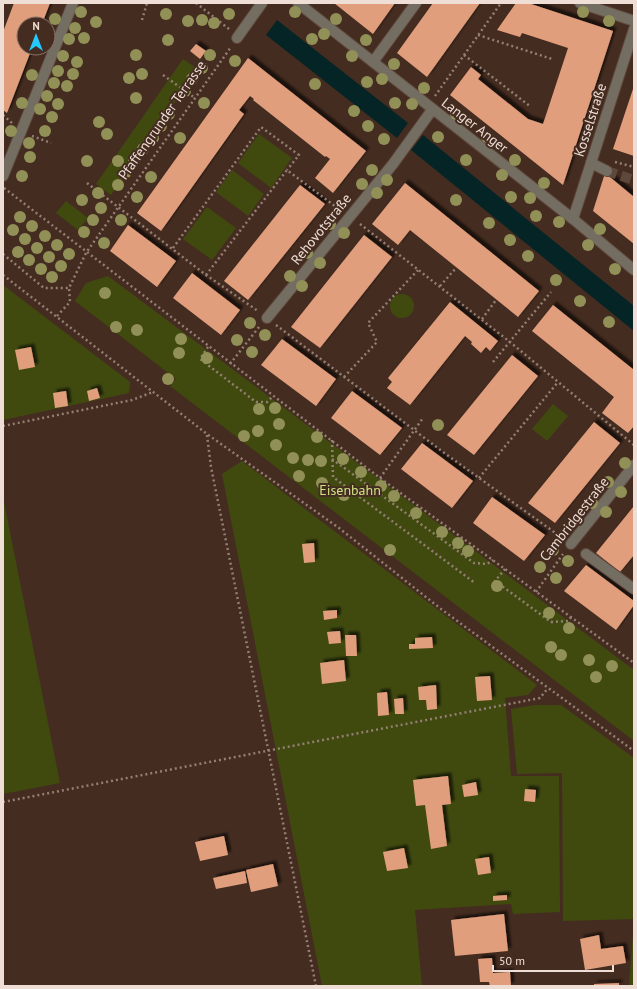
<svg xmlns="http://www.w3.org/2000/svg" width="637" height="989" font-family="'PT Sans',sans-serif">
<style>
.green{fill:#404a0f}
.water{fill:#042426}
.building{fill:#e09e7d;filter:url(#shadow)}
.lines{fill:none;stroke-linecap:round;stroke-linejoin:round}
.minor-tunnel{stroke:#5e473b;stroke-width:10;stroke-dasharray:10 5;stroke-linecap:butt}
.minor-casing{stroke:#60483d;stroke-width:12}
.path{stroke:#947f75;stroke-width:2.5;stroke-dasharray:2 3;stroke-linecap:butt}
.minor{stroke:#736d62;stroke-width:10}
.tree{fill:#919057}
.labels{text-anchor:middle;dominant-baseline:central;stroke-width:4;stroke-linejoin:round;paint-order:stroke}
.street-label{font-size:14px;fill:#eeded6;stroke:#452c20}
.park-label{font-size:14px;fill:#cfe284;stroke:#452c20}
</style>
<defs>
<filter id="shadow"><feDropShadow dx="3.5" dy="-3.5" stdDeviation="1" flood-color="#0009"/></filter>
</defs>
<rect width="100%" height="100%" fill="#452c20"/>
<!-- green -->
<g class="green">
<path d="M183 59 198 69 111 195 96 184Z"/>
<path d="M259 134 292 158 271 188 238 163Z"/>
<path d="M232 170 264 194 248 216 216 192Z"/>
<path d="M66 201 88 218 78 230 56 213Z"/>
<path d="M207 207 236 228 212 260 183 239Z"/>
<path d="M108 276 634 670V741L170 386 176 379 75 301 86 283Z"/>
<path d="M3 285 130 382 129 393 3 420Z"/>
<circle cx="402" cy="306" r="12"/>
<path d="M553 404 568 416 547 441 532 429Z"/>
<path d="M242 461 537 685 528 695 505 698 511 776H559L560 912 513 914 511 904 415 910 422 986H322L222 474Z"/>
<path d="M3 497 60 783 3 794Z"/>
<path d="M535 705H561L634 758V919L563 921 562 773 517 774 511 709Z"/>
<path d="M633 933 634 986H629Z"/>
</g>
<!-- water -->
<g class="water">
<path d="M277 20 408 123 397 138 266 35Z"/>
<path d="M423 135 634 306V331L411 150Z"/>
</g>
<!-- building -->
<g class="building">
<path d="M14 3H50L42 24H24V48H32L7 113 3 110V32Z"/>
<path d="M334 3H395L373 34Z"/>
<path d="M433 3H480L427 77 397 53Z"/>
<path d="M516 3H528L613 31 563 185 450 95 471 67 481 75 478 79 528 119 543 124 568 48 522 33 520 37 497 30Z"/>
<path d="M196 44 206 51 200 59 190 51Z"/>
<path d="M248 58 366 151 333 193 315 178 330 159 326 156 325 157 253 100 254 99 250 96 239 110 244 114 161 231 137 213Z"/>
<path d="M634 86V156L613 149Z"/>
<path d="M605 173 634 197V244L593 211Z"/>
<path d="M405 183 539 291 518 317 410 230 398 245 372 224Z"/>
<path d="M300 185 325 204 248 300 224 281Z"/>
<path d="M128 225 176 261 157 287 110 251Z"/>
<path d="M364 235 392 257 320 348 291 327Z"/>
<path d="M192 273 240 310 221 335 173 298Z"/>
<path d="M450 302 498 341 490 351 486 347 481 353 471 344 472 342 465 336 410 405 387 388 392 382 388 378Z"/>
<path d="M553 305 634 370V426L628 433 602 413 614 397 532 331Z"/>
<path d="M282 339 336 379 316 406 261 365Z"/>
<path d="M31 347 35 367 19 370 15 350Z"/>
<path d="M512 355 538 376 474 455 447 435Z"/>
<path d="M97 388 100 398 89 401 87 391Z"/>
<path d="M66 391 68 406 55 408 53 393Z"/>
<path d="M352 391 402 428 380 455 331 418Z"/>
<path d="M594 422 620 443 555 523 528 503Z"/>
<path d="M422 443 473 481 452 508 401 469Z"/>
<path d="M492 497 545 535 524 561 473 523Z"/>
<path d="M634 506V555L620 572 596 553Z"/>
<path d="M314 543 315 562 304 563 302 544Z"/>
<path d="M586 565 634 601V605L616 630 564 591Z"/>
<path d="M337 610V618L324 620 323 611Z"/>
<path d="M340 631 341 643 329 644 327 632Z"/>
<path d="M345 635H356L357 656H346Z"/>
<path d="M432 637 433 648 409 649V644H415V638Z"/>
<path d="M344 660 346 681 322 684 320 663Z"/>
<path d="M490 676 492 700 477 701 475 677Z"/>
<path d="M436 685 437 709 427 710 426 700H419L418 687Z"/>
<path d="M387 692 389 715 378 716 377 693Z"/>
<path d="M403 698 404 714H395L394 699Z"/>
<path d="M448 776 451 804 442 805 447 846 431 849 425 805 416 806 413 780Z"/>
<path d="M476 782 478 795 464 797 462 785Z"/>
<path d="M525 789 536 790 535 802 524 801Z"/>
<path d="M224 836 228 855 200 861 195 842Z"/>
<path d="M404 848 408 868 387 871 383 852Z"/>
<path d="M489 857 491 873 478 875 475 859Z"/>
<path d="M273 864 278 886 251 892 246 870Z"/>
<path d="M245 871 247 883 216 889 213 878Z"/>
<path d="M507 895V900L493 901V896Z"/>
<path d="M504 914 508 951 455 956 451 920Z"/>
<path d="M599 935 601 949 623 946 626 963 585 970 580 939Z"/>
<path d="M492 958 493 973 510 972 511 986H490L489 982H480L478 959Z"/>
<path d="M619 983V986H594V984Z"/>
</g>
<g class="lines">
<!-- minor-tunnel -->
<path class="minor-tunnel" d="M607 171 634 180"/>
<defs>
<g id="minor">
<path d="M298 3 573 219 634 270"/>
<path d="M580 3 634 21"/>
<path d="M237 38 262 3"/>
<path d="M373 62 416 3"/>
<path d="M591 163 607 171"/>
<path d="M3 176 73 3"/>
<path d="M573 219 634 29"/>
<path d="M267 318 393 164 432 110"/>
<path d="M571 544 634 465"/>
<path d="M586 554 634 589"/>
</g>
</defs>
<!-- minor casing -->
<use href="#minor" class="minor-casing"/>
<!-- path -->
<g class="path">
<path d="M196 3 229 29"/>
<path d="M142 20 147 3"/>
<path d="M478 35 552 59"/>
<path d="M464 55 531 107"/>
<path d="M163 75 195 98"/>
<path d="M435 96 501 3"/>
<path d="M3 115 12 123"/>
<path d="M32 136 51 143"/>
<path d="M615 162 634 167"/>
<path d="M87 183 206 275 258 311"/>
<path d="M4 188 380 478 634 663"/>
<path d="M360 224 510 342 634 445"/>
<path d="M173 248 261 127 299 155 287 170"/>
<path d="M3 254 44 288H69L86 253 231 47"/>
<path d="M3 275 207 434 339 528 441 609 634 751"/>
<path d="M206 275 287 170 340 210"/>
<path d="M440 286 456 268"/>
<path d="M57 316 70 302 69 288"/>
<path d="M482 319 496 300"/>
<path d="M276 325 443 452 561 537"/>
<path d="M208 347 200 359 256 402H267L273 396"/>
<path d="M493 362 551 292"/>
<path d="M230 364 259 327"/>
<path d="M344 377 377 342 368 323 419 269"/>
<path d="M3 426 132 400 153 392"/>
<path d="M207 435 211 467 316 986"/>
<path d="M332 440 333 477 475 583"/>
<path d="M332 459 474 563 487 564 493 560"/>
<path d="M380 478 423 418"/>
<path d="M479 478 558 382"/>
<path d="M505 569 495 581 551 622 568 621 571 617"/>
<path d="M536 592 563 554"/>
<path d="M3 802 540 698 548 688"/>
</g>
<!-- minor -->
<use href="#minor" class="minor"/>
</g>
<!-- trees -->
<g class="tree">
<circle cx="81" cy="12" r="6"/>
<circle cx="295" cy="12" r="6"/>
<circle cx="583" cy="12" r="6"/>
<circle cx="166" cy="14" r="6"/>
<circle cx="229" cy="14" r="6"/>
<circle cx="55" cy="19" r="6"/>
<circle cx="336" cy="19" r="6"/>
<circle cx="202" cy="20" r="6"/>
<circle cx="188" cy="21" r="6"/>
<circle cx="609" cy="21" r="6"/>
<circle cx="96" cy="22" r="6"/>
<circle cx="214" cy="23" r="6"/>
<circle cx="75" cy="28" r="6"/>
<circle cx="324" cy="34" r="6"/>
<circle cx="84" cy="38" r="6"/>
<circle cx="69" cy="39" r="6"/>
<circle cx="312" cy="39" r="6"/>
<circle cx="168" cy="40" r="6"/>
<circle cx="366" cy="40" r="6"/>
<circle cx="136" cy="55" r="6"/>
<circle cx="210" cy="55" r="6"/>
<circle cx="63" cy="56" r="6"/>
<circle cx="352" cy="56" r="6"/>
<circle cx="235" cy="61" r="6"/>
<circle cx="77" cy="62" r="6"/>
<circle cx="394" cy="64" r="6"/>
<circle cx="202" cy="68" r="6"/>
<circle cx="58" cy="71" r="6"/>
<circle cx="73" cy="74" r="6"/>
<circle cx="142" cy="74" r="6"/>
<circle cx="32" cy="75" r="6"/>
<circle cx="129" cy="78" r="6"/>
<circle cx="192" cy="79" r="6"/>
<circle cx="382" cy="79" r="6"/>
<circle cx="367" cy="82" r="6"/>
<circle cx="54" cy="83" r="6"/>
<circle cx="315" cy="84" r="6"/>
<circle cx="67" cy="86" r="6"/>
<circle cx="424" cy="88" r="6"/>
<circle cx="185" cy="91" r="6"/>
<circle cx="47" cy="96" r="6"/>
<circle cx="136" cy="98" r="6"/>
<circle cx="22" cy="103" r="6"/>
<circle cx="204" cy="103" r="6"/>
<circle cx="395" cy="103" r="6"/>
<circle cx="58" cy="104" r="6"/>
<circle cx="412" cy="104" r="6"/>
<circle cx="40" cy="109" r="6"/>
<circle cx="354" cy="111" r="6"/>
<circle cx="169" cy="114" r="6"/>
<circle cx="456" cy="114" r="6"/>
<circle cx="52" cy="117" r="6"/>
<circle cx="99" cy="122" r="6"/>
<circle cx="161" cy="126" r="6"/>
<circle cx="368" cy="126" r="6"/>
<circle cx="11" cy="131" r="6"/>
<circle cx="45" cy="131" r="6"/>
<circle cx="107" cy="134" r="6"/>
<circle cx="438" cy="137" r="6"/>
<circle cx="487" cy="137" r="6"/>
<circle cx="153" cy="138" r="6"/>
<circle cx="180" cy="138" r="6"/>
<circle cx="384" cy="139" r="6"/>
<circle cx="29" cy="143" r="6"/>
<circle cx="143" cy="149" r="6"/>
<circle cx="30" cy="157" r="6"/>
<circle cx="466" cy="160" r="6"/>
<circle cx="515" cy="160" r="6"/>
<circle cx="87" cy="161" r="6"/>
<circle cx="118" cy="161" r="6"/>
<circle cx="134" cy="161" r="6"/>
<circle cx="372" cy="170" r="6"/>
<circle cx="126" cy="172" r="6"/>
<circle cx="502" cy="175" r="6"/>
<circle cx="22" cy="176" r="6"/>
<circle cx="151" cy="177" r="6"/>
<circle cx="387" cy="180" r="6"/>
<circle cx="544" cy="183" r="6"/>
<circle cx="362" cy="184" r="6"/>
<circle cx="118" cy="185" r="6"/>
<circle cx="98" cy="193" r="6"/>
<circle cx="377" cy="193" r="6"/>
<circle cx="137" cy="197" r="6"/>
<circle cx="511" cy="197" r="6"/>
<circle cx="530" cy="198" r="6"/>
<circle cx="82" cy="200" r="6"/>
<circle cx="456" cy="200" r="6"/>
<circle cx="101" cy="208" r="6"/>
<circle cx="536" cy="216" r="6"/>
<circle cx="20" cy="217" r="6"/>
<circle cx="93" cy="220" r="6"/>
<circle cx="121" cy="220" r="6"/>
<circle cx="559" cy="222" r="6"/>
<circle cx="489" cy="223" r="6"/>
<circle cx="330" cy="224" r="6"/>
<circle cx="32" cy="226" r="6"/>
<circle cx="600" cy="229" r="6"/>
<circle cx="13" cy="230" r="6"/>
<circle cx="84" cy="232" r="6"/>
<circle cx="344" cy="233" r="6"/>
<circle cx="45" cy="236" r="6"/>
<circle cx="25" cy="239" r="6"/>
<circle cx="510" cy="240" r="6"/>
<circle cx="104" cy="243" r="6"/>
<circle cx="57" cy="245" r="6"/>
<circle cx="588" cy="245" r="6"/>
<circle cx="37" cy="248" r="6"/>
<circle cx="18" cy="252" r="6"/>
<circle cx="307" cy="253" r="6"/>
<circle cx="69" cy="254" r="6"/>
<circle cx="528" cy="256" r="6"/>
<circle cx="49" cy="257" r="6"/>
<circle cx="29" cy="260" r="6"/>
<circle cx="320" cy="263" r="6"/>
<circle cx="61" cy="266" r="6"/>
<circle cx="41" cy="269" r="6"/>
<circle cx="615" cy="269" r="6"/>
<circle cx="290" cy="276" r="6"/>
<circle cx="52" cy="277" r="6"/>
<circle cx="556" cy="280" r="6"/>
<circle cx="302" cy="286" r="6"/>
<circle cx="105" cy="293" r="6"/>
<circle cx="580" cy="301" r="6"/>
<circle cx="609" cy="322" r="6"/>
<circle cx="250" cy="323" r="6"/>
<circle cx="116" cy="327" r="6"/>
<circle cx="137" cy="330" r="6"/>
<circle cx="265" cy="335" r="6"/>
<circle cx="181" cy="339" r="6"/>
<circle cx="237" cy="340" r="6"/>
<circle cx="252" cy="352" r="6"/>
<circle cx="179" cy="353" r="6"/>
<circle cx="207" cy="358" r="6"/>
<circle cx="168" cy="379" r="6"/>
<circle cx="275" cy="408" r="6"/>
<circle cx="259" cy="409" r="6"/>
<circle cx="279" cy="424" r="6"/>
<circle cx="438" cy="425" r="6"/>
<circle cx="258" cy="431" r="6"/>
<circle cx="244" cy="436" r="6"/>
<circle cx="317" cy="437" r="6"/>
<circle cx="276" cy="445" r="6"/>
<circle cx="293" cy="458" r="6"/>
<circle cx="343" cy="459" r="6"/>
<circle cx="308" cy="460" r="6"/>
<circle cx="321" cy="461" r="6"/>
<circle cx="625" cy="463" r="6"/>
<circle cx="361" cy="472" r="6"/>
<circle cx="299" cy="476" r="6"/>
<circle cx="608" cy="482" r="6"/>
<circle cx="322" cy="483" r="6"/>
<circle cx="381" cy="486" r="6"/>
<circle cx="621" cy="492" r="6"/>
<circle cx="344" cy="495" r="6"/>
<circle cx="394" cy="496" r="6"/>
<circle cx="592" cy="503" r="6"/>
<circle cx="606" cy="512" r="6"/>
<circle cx="416" cy="513" r="6"/>
<circle cx="442" cy="532" r="6"/>
<circle cx="458" cy="543" r="6"/>
<circle cx="390" cy="550" r="6"/>
<circle cx="553" cy="550" r="6"/>
<circle cx="468" cy="551" r="6"/>
<circle cx="568" cy="561" r="6"/>
<circle cx="540" cy="567" r="6"/>
<circle cx="556" cy="578" r="6"/>
<circle cx="497" cy="586" r="6"/>
<circle cx="549" cy="613" r="6"/>
<circle cx="569" cy="628" r="6"/>
<circle cx="551" cy="647" r="6"/>
<circle cx="561" cy="655" r="6"/>
<circle cx="589" cy="660" r="6"/>
<circle cx="612" cy="666" r="6"/>
<circle cx="596" cy="677" r="6"/>
</g>
<g class="labels">
<!-- street labels -->
<g class="street-label">
<text transform="translate(162 120) rotate(-55)">Pfaffengrunder Terrasse</text>
<text transform="translate(590 120) rotate(-72)">Kosselstraße</text>
<text transform="translate(475 125) rotate(38)">Langer Anger</text>
<text transform="translate(321 229) rotate(-51)">Rehovotstraße</text>
<text transform="translate(574 519) rotate(-52)">Cambridgestraße</text>
</g>
<!-- park labels -->
<g class="park-label">
<text x="350" y="490">Eisenbahn</text>
</g>
</g>
<!-- border -->
<rect width="637" height="989" fill="none" stroke="#eeded6" stroke-width="8"/>
<!-- north arrow -->
<g transform="translate(36 36)"><circle r="19" fill="#452c20" stroke="#897369"/>
<path d="M0-3L7 15L0 10L-7 15Z" fill="#25c9fe"/>
<text y="-6" font-size="11" font-weight="bold" text-anchor="middle" fill="#eeded6">N</text>
</g>
<!-- scale -->
<path d="M493 965v6h120v-6" fill="none" stroke="#eeded6" stroke-width="2"/>
<text x="499" y="965" font-size="12" fill="#eeded6" stroke="#452c20" stroke-width="3" paint-order="stroke">50 m</text>
</svg>
